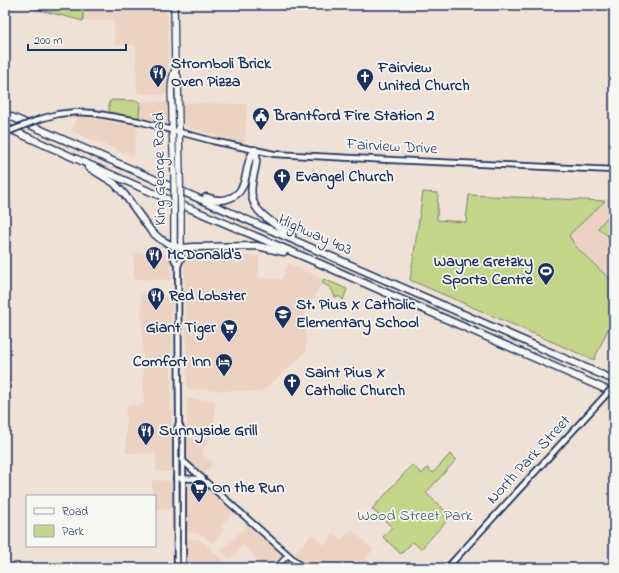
<svg xmlns="http://www.w3.org/2000/svg" width="619" height="573" font-family="'Indie Flower',sans-serif">
<style>
.built{fill:#ecd2c2}
.green{fill:#c4d489;stroke:#708274}
.lines{fill:none;stroke-linecap:round;stroke-linejoin:round}
.tertiary-casing{stroke:#1b2f5e;stroke-width:7}
.secondary-casing{stroke:#1b2f5e;stroke-width:8}
.primary-casing{stroke:#1b2f5e;stroke-width:8}
.motorway-casing{stroke:#1b2f5e;stroke-width:9}
.tertiary{stroke:#f6f6f2;stroke-width:4}
.secondary{stroke:#f6f6f2;stroke-width:4.5}
.primary{stroke:#f6f6f2;stroke-width:5.5}
.motorway{stroke:#f6f6f2;stroke-width:6}
.secondary-bridge-casing{stroke:#1b2f5e;stroke-width:8;stroke-linecap:butt}
.primary-bridge-casing{stroke:#1b2f5e;stroke-width:8;stroke-linecap:butt}
.secondary-bridge{stroke:#f6f6f2;stroke-width:4.5}
.primary-bridge{stroke:#f6f6f2;stroke-width:5.5}
.labels{text-anchor:middle;dominant-baseline:central;stroke-width:3.5;stroke-linejoin:round;paint-order:stroke}
.poi-label{font-size:16px;font-weight:bold;fill:#1b2f5e;stroke:#f6f6f2;text-anchor:start}
.street-label{font-size:16px;fill:#1b2f5e;stroke:#f6f6f2}
.park-label{font-size:16px;fill:#455869;stroke:#f6f6f2}
</style>
<rect width="100%" height="100%" fill="#f0e1d6"/>
<filter id="ink" filterUnits="userSpaceOnUse"><feTurbulence type="fractalNoise" baseFrequency=".025" numOctaves="2"/><feDisplacementMap in="SourceGraphic" scale="8" xChannelSelector="R" yChannelSelector="G"/><feConvolveMatrix kernelMatrix="1 2 1 2 8 2 1 2 1" color-interpolation-filters="sRGB"/></filter>
<g filter="url(#ink)">
<!-- built -->
<g class="built">
<path d="M83 5H166L168 21V94L164 95 142 94 137 93 136 45H115L114 20 83 21Z"/>
<path d="M138 101 168 102 169 123 164 124 138 118H139L140 103Z"/>
<path d="M182 103 247 104 245 143 185 127Z"/>
<path d="M78 115 137 126 134 157 71 131Z"/>
<path d="M614 192V283L576 247 569 235Z"/>
<path d="M134 253 172 254 171 280 134 279Z"/>
<path d="M184 255 259 256V278L271 279H282L288 263 324 279 305 314 306 352 261 392 187 389Z"/>
<path d="M141 294 172 296 171 404 172 472H156V453H126V405L144 404Z"/>
<path d="M187 399 212 400 215 401V432L187 430Z"/>
<path d="M187 437 211 438 203 448 204 456 213 463 203 475 188 461Z"/>
<path d="M152 480 173 481 172 509H155V496H152Z"/>
<path d="M187 482 199 483 214 495 233 513 220 526 224 530 212 543 202 535 187 532Z"/>
<path d="M247 525 282 556 271 568H266L243 545 230 559 221 551Z"/>
<path d="M351 530 374 549 366 558 376 568H310L294 553 312 534 324 545 334 534 341 540Z"/>
<path d="M187 538 200 540 203 542 224 561 218 567V568H187Z"/>
</g>
<!-- green -->
<g class="green">
<path d="M28 5H83V21L36 9Z"/>
<path d="M112 100 138 101 140 103 139 118 111 113 109 110V102Z"/>
<path d="M423 192 438 193 437 220 466 222 469 195 605 201 569 235 576 247 614 283V323L608 329 594 360 410 280Z"/>
<path d="M614 209V241L598 228Z"/>
<path d="M324 279 347 289 343 300 340 297H335L331 288 322 283Z"/>
<path d="M450 454 456 460 426 493 451 516 421 549 413 542 401 554 383 537 392 527 372 509 412 465 422 474 427 468 433 473Z"/>
</g>
<g class="lines">
<defs>
<path id="tertiary" d="M276 568 288 555"/>
<g id="secondary">
<path d="M40 119 58 114 76 112 93 113 138 121 213 141 255 150 274 154 390 160 614 170"/>
<path d="M174 245V259L178 266"/>
<path d="M179 424 183 433V568"/>
<path d="M182 460 203 479"/>
<path d="M176 478 198 479 206 482 303 568"/>
<path d="M177 568 176 432 179 423 178 266 181 259V248"/>
<path d="M447 568 603 398"/>
</g>
<g id="primary">
<path d="M174 5 175 70 178 77 180 177"/>
<path d="M174 174C173 152 172 130 172 108 171 95 170 81 175 70"/>
<path d="M174 245V213"/>
<path d="M181 248V216"/>
</g>
<g id="motorway">
<path d="M5 114 614 380"/>
<path d="M5 127 144 189 321 264 614 393"/>
<path d="M255 150C259 162 253 173 252 184 249 204 259 213 273 223 279 227 285 231 292 235"/>
<path d="M88 167 114 183 125 195 151 231 160 239 169 244 181 248 194 247 257 246 284 252"/>
<path d="M206 197C214 200 222 202 230 198 247 192 245 172 250 158 251 155 253 153 255 150"/>
</g>
</defs>
<!-- tertiary casing -->
<use href="#tertiary" class="tertiary-casing"/>
<!-- secondary casing -->
<use href="#secondary" class="secondary-casing"/>
<!-- primary casing -->
<use href="#primary" class="primary-casing"/>
<!-- motorway casing -->
<use href="#motorway" class="motorway-casing"/>
<!-- tertiary -->
<use href="#tertiary" class="tertiary"/>
<!-- secondary -->
<use href="#secondary" class="secondary"/>
<!-- primary -->
<use href="#primary" class="primary"/>
<!-- motorway -->
<use href="#motorway" class="motorway"/>
<defs>
<g id="secondary-bridge">
<path d="M5 133 40 119"/>
<path d="M603 398 614 386"/>
</g>
<g id="primary-bridge">
<path d="M174 174V213"/>
<path d="M180 177 181 216"/>
</g>
</defs>
<!-- secondary-bridge casing -->
<use href="#secondary-bridge" class="secondary-bridge-casing"/>
<!-- primary-bridge casing -->
<use href="#primary-bridge" class="primary-bridge-casing"/>
<!-- secondary-bridge -->
<use href="#secondary-bridge" class="secondary-bridge"/>
<!-- primary-bridge -->
<use href="#primary-bridge" class="primary-bridge"/>
</g>
</g>
<!-- icons -->
<defs>
<symbol id="restaurant-pin" viewBox="-11 -11 22 30"><path d="M0 17L-7.5 6A9.5 9.5 0 1 1 7.5 6Z" fill="#1b2f5e" stroke="#f6f6f2"/><path d="M-5-6h1v4h1v-4h1v4h1v-4h1v5L-1.5 .5V6h-2V.5L-5-1ZM5-6V6H3V1.5H1.5Q1.5-4 5-6Z" fill="#fff"/></symbol>
<symbol id="church-pin" viewBox="-11 -11 22 30"><path d="M0 17L-7.5 6A9.5 9.5 0 1 1 7.5 6Z" fill="#1b2f5e" stroke="#f6f6f2"/><path d="M-1.2-6h2.4v3.5h3.3v2.4h-3.3V6h-2.4V-.1h-3.3v-2.4h3.3Z" fill="#fff"/></symbol>
<symbol id="civic-pin" viewBox="-11 -11 22 30"><path d="M0 17L-7.5 6A9.5 9.5 0 1 1 7.5 6Z" fill="#1b2f5e" stroke="#f6f6f2"/><path d="M-.6-6.5H3V-4.5H.6V-3L4-1V1h2V6H-6V1h2V-1L-.6-3ZM-1.2 2.5V6h2.4V2.5Z" fill="#fff"/></symbol>
<symbol id="stadium-pin" viewBox="-11 -11 22 30"><path d="M0 17L-7.5 6A9.5 9.5 0 1 1 7.5 6Z" fill="#1b2f5e" stroke="#f6f6f2"/><path d="M0-5a6.5 5 0 1 0 0 10a6.5 5 0 1 0 0-10ZM-3.5-1.8h7v3.6h-7Z" fill="#fff"/></symbol>
<symbol id="school-pin" viewBox="-11 -11 22 30"><path d="M0 17L-7.5 6A9.5 9.5 0 1 1 7.5 6Z" fill="#1b2f5e" stroke="#f6f6f2"/><path d="M0-5L7-2L0 1L-7-2ZM-4 1L0 2.5L4 1V4Q0 6-4 4Z" fill="#fff"/></symbol>
<symbol id="supermarket-pin" viewBox="-11 -11 22 30"><path d="M0 17L-7.5 6A9.5 9.5 0 1 1 7.5 6Z" fill="#1b2f5e" stroke="#f6f6f2"/><path d="M-6-5.5h2.5l.6 2H6L4.5 2H-2.5L-4.4-4H-6ZM-1.5 3.2a1.3 1.3 0 1 0 .1 0ZM3 3.2a1.3 1.3 0 1 0 .1 0Z" fill="#fff"/></symbol>
<symbol id="hotel-pin" viewBox="-11 -11 22 30"><path d="M0 17L-7.5 6A9.5 9.5 0 1 1 7.5 6Z" fill="#1b2f5e" stroke="#f6f6f2"/><path d="M-6-4.5h1.5V1H6V5H4.5V3h-9V5H-6ZM-4 0a1.8 1.8 0 1 1 3.6 0ZM.5 0V-2.5h3Q6-2.5 6 0Z" fill="#fff"/></symbol>
</defs>
<g fill-rule="evenodd">
<use href="#restaurant-pin" x="148" y="63" width="20" height="27"/>
<use href="#church-pin" x="355" y="67" width="20" height="27"/>
<use href="#civic-pin" x="251" y="106" width="20" height="27"/>
<use href="#church-pin" x="272" y="167" width="20" height="27"/>
<use href="#restaurant-pin" x="144" y="245" width="20" height="27"/>
<use href="#stadium-pin" x="536" y="261" width="20" height="27"/>
<use href="#restaurant-pin" x="146" y="286" width="20" height="27"/>
<use href="#school-pin" x="273" y="304" width="20" height="27"/>
<use href="#supermarket-pin" x="219" y="318" width="20" height="27"/>
<use href="#hotel-pin" x="214" y="352" width="20" height="27"/>
<use href="#church-pin" x="282" y="372" width="20" height="27"/>
<use href="#restaurant-pin" x="136" y="421" width="20" height="27"/>
<use href="#supermarket-pin" x="189" y="478" width="20" height="27"/>
</g>
<g class="labels">
<!-- poi labels -->
<g class="poi-label">
<text x="171" y="64">Stromboli Brick<tspan x="171" dy="18">Oven Pizza</tspan></text>
<text x="378" y="68">Fairview<tspan x="378" dy="18">United Church</tspan></text>
<text x="274" y="116">Brantford Fire Station 2</text>
<text x="295" y="177">Evangel Church</text>
<text x="167" y="255">McDonald's</text>
<text x="533" y="262" text-anchor="end">Wayne Gretzky<tspan x="533" dy="18">Sports Centre</tspan></text>
<text x="169" y="296">Red Lobster</text>
<text x="296" y="305">St. Pius X Catholic<tspan x="296" dy="18">Elementary School</tspan></text>
<text x="216" y="328" text-anchor="end">Giant Tiger</text>
<text x="211" y="362" text-anchor="end">Comfort Inn</text>
<text x="305" y="373">Saint Pius X<tspan x="305" dy="18">Catholic Church</tspan></text>
<text x="159" y="431">Sunnyside Grill</text>
<text x="212" y="488">On the Run</text>
</g>
<!-- street labels -->
<g class="street-label">
<text transform="translate(392 147) rotate(3)">Fairview Drive</text>
<text transform="translate(160 169) rotate(-91)">King George Road</text>
<text transform="translate(315 235) rotate(24)">Highway 403</text>
<text transform="translate(529 460) rotate(-47)">North Park Street</text>
</g>
<!-- park labels -->
<g class="park-label">
<text x="415" y="516">Wood Street Park</text>
</g>
</g>
<!-- margin -->
<rect width="619" height="573" fill="none" stroke="#f6f6f2" stroke-width="20"/>
<rect x="10" y="10" width="599" height="553" fill="none" stroke="#1b2f5e" stroke-width="1.5" filter="url(#ink)"/>
<!-- legend -->
<rect x="26" y="495" width="130" height="52" fill="#f6f6f2" stroke="#9ea6b7"/>
<rect x="34" y="508" width="20" height="6" fill="#f6f6f2" stroke="#9ea6b7"/>
<text x="62" y="515" font-size="12" fill="#1b2f5e">Road</text>
<rect x="34" y="525" width="20" height="12" fill="#c4d489" stroke="#9ea6b7"/>
<text x="62" y="535" font-size="12" fill="#1b2f5e">Park</text>
<!-- scale -->
<path d="M28 44v6h98v-6" fill="none" stroke="#1b2f5e" stroke-width="2"/>
<text x="34" y="44" font-size="12" fill="#1b2f5e" stroke="#f6f6f2" stroke-width="3" paint-order="stroke">200 m</text>
</svg>
